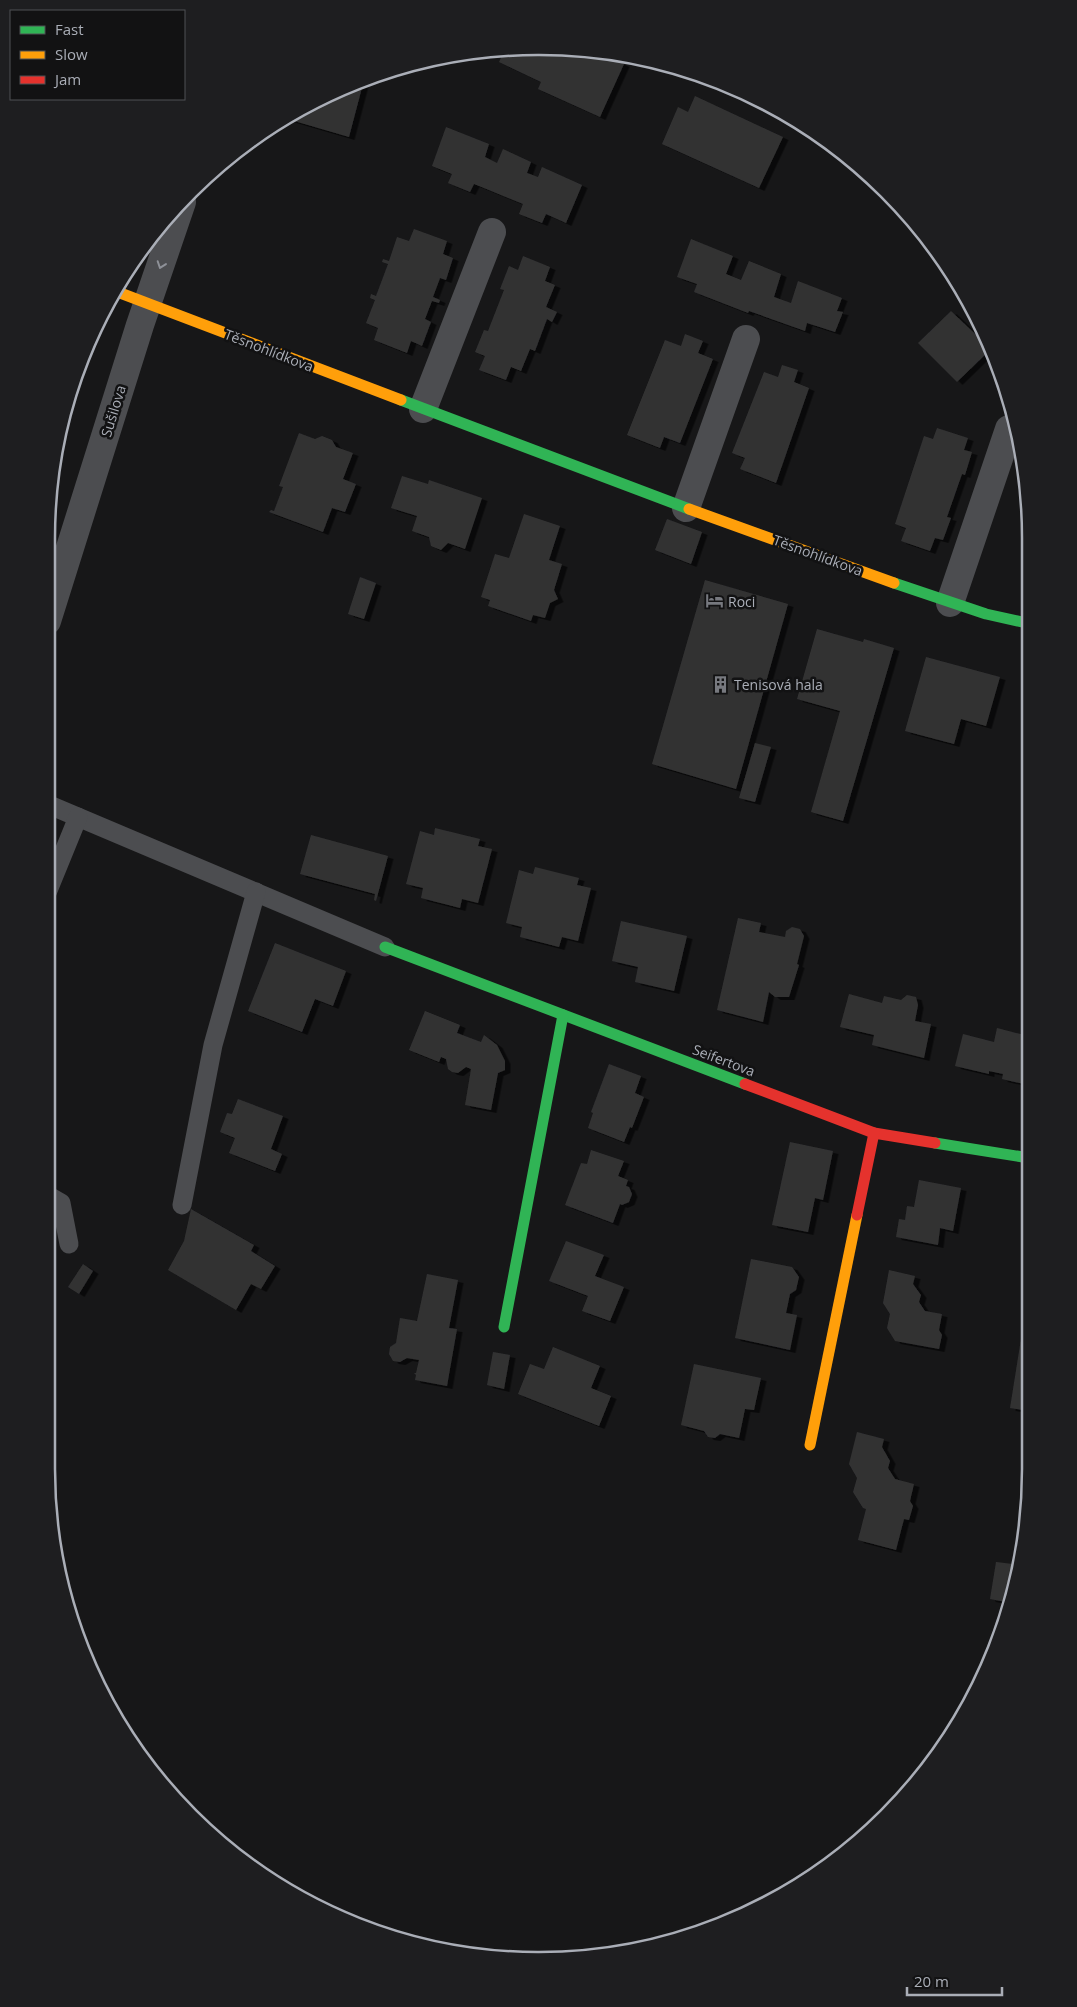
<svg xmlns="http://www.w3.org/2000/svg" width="1077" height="2007" font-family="'Open Sans',sans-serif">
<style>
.building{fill:#323233;filter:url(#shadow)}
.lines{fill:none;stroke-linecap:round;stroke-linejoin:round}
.lane{stroke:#4c4d50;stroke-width:19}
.street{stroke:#4c4d50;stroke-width:28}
.fast{stroke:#30b455;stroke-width:11}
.slow{stroke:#ff9f0a;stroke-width:11}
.jam{stroke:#e5322d;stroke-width:11}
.oneway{stroke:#8e9198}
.labels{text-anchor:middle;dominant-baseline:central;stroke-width:5;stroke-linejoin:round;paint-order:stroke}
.street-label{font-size:14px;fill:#aaaeb7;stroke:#121213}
.poi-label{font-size:14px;fill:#aaaeb7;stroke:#121213;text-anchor:start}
.rim{fill:none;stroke:#aaaeb7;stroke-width:2.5}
</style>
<defs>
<filter id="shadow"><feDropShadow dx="5.5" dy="3" stdDeviation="0" flood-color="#0009"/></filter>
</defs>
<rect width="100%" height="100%" fill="#171718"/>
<!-- building -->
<g class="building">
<path d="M571 47 590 50 603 56 604 55 624 64 600 117 538 89 541 82 499 62 505 49Z"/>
<path d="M364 80 349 137 284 118 293 112Z"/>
<path d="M695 96 783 137 759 188 662 144 678 107 688 112Z"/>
<path d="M446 127 489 144 485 157 497 163 503 149 531 162 527 173 538 177 542 167 582 185 566 223 546 214 542 223 519 214 523 204 484 188 474 184 470 192 448 183 452 174 432 166Z"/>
<path d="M414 229 447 241 443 254 453 258 446 280 440 278 433 297 440 300 439 303 432 301 425 319 431 322 422 346 411 341 407 353 374 340 378 328 366 323 375 300 370 298 371 294 376 296 388 264 382 262 383 259 389 261 397 237 409 241Z"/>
<path d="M691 239 733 256 726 274 741 280 749 261 781 274 774 297 791 303 798 281 842 298 837 311 843 312 835 332 807 323 805 331 749 311 748 313 694 292 697 284 677 277Z"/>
<path d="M523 256 550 267 545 281 555 285 546 307 557 312 552 322 547 319 535 351 530 349 521 371 511 367 506 380 479 370 485 356 475 352 484 330 488 331 504 290 500 289 509 266 518 270Z"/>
<path d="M951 311 991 349 957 382 918 343Z"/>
<path d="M685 334 703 341 698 353 713 359 680 443 664 437 660 448 627 435 665 340 681 346Z"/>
<path d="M782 365 798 370 794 382 809 388 776 483 740 469 745 458 732 453 764 372 778 377Z"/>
<path d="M937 428 968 438 964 450 972 452 965 475 962 474 947 517 951 518 943 540 935 538 930 551 901 541 906 528 895 524 924 436 933 439Z"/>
<path d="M299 433 315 439 322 436 332 440 336 447 353 453 343 479 356 484 345 512 332 508 323 532 269 512 271 510 274 511 283 487 279 486Z"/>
<path d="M402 476 428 484 429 480 482 498 465 549 448 543 441 550 431 546 429 537 412 531 417 516 391 508Z"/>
<path d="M524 514 560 526 549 560 562 564 554 590 558 599 550 603 545 618 533 615 531 621 488 606 490 600 481 597 495 554 509 558Z"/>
<path d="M667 519 702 532 691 564 655 550Z"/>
<path d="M360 577 376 583 364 619 348 614Z"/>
<path d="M705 580 788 604 736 789 652 764Z"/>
<path d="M817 629 863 642 864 639 894 648 843 821 811 812 840 711 797 699Z"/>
<path d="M926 657 1000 677 986 726 961 719 954 744 905 731Z"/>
<path d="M755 743 771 747 755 802 739 798Z"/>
<path d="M435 828 480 839 478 846 492 849 478 903 462 899 460 908 421 898 423 888 406 884 420 831 434 835Z"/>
<path d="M311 835 388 856 376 901 374 900 375 894 300 874Z"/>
<path d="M535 867 579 878 577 885 591 888 578 941 562 937 559 947 520 937 522 927 506 923 519 870 533 874Z"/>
<path d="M738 918 761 923 759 932 785 937 786 931 792 927 800 929 804 936 797 964 799 965 789 997H775L769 992 763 1022 717 1010Z"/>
<path d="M621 921 687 936 674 991 635 982 638 967 612 961Z"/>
<path d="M275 943 346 971 333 1006 315 999 302 1032 248 1011Z"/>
<path d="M849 994 882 1003 884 996 901 1000 907 995 916 997 918 1005 915 1021 931 1024 924 1058 872 1045 874 1035 840 1027Z"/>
<path d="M425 1011 460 1025 457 1033 481 1042 484 1035 497 1045 505 1061V1070L498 1073 491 1110 465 1105 471 1069 466 1067 458 1073 452 1072 448 1069 446 1059 441 1057 439 1062 409 1050Z"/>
<path d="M997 1028 1028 1036V1082L1024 1084 1002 1079 1003 1074 989 1071V1074L955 1066 963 1034 994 1042Z"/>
<path d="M609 1064 641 1076 635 1093 644 1097 632 1128 630 1127 624 1142 588 1128 593 1113 591 1112Z"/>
<path d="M238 1099 283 1116 271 1149 282 1154 275 1171 229 1153 235 1138 220 1132 227 1113 232 1114Z"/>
<path d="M790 1142 833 1151 823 1200 815 1198 808 1232 772 1225Z"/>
<path d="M591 1150 624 1161 618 1176 628 1180 626 1186 629 1187 632 1194 629 1202 622 1205 620 1204 613 1223 565 1205 581 1163 587 1164Z"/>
<path d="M919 1180 961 1188 953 1231 940 1228 938 1245 896 1237 899 1219 905 1220 907 1206 914 1207Z"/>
<path d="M191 1209 254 1245 251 1251 275 1266 261 1289 251 1284 236 1310 168 1270 184 1241Z"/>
<path d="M566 1241 604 1255 595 1276 624 1287 610 1321 582 1311 588 1296 549 1281Z"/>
<path d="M751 1259 792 1267 799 1277 796 1290 790 1294 786 1313 797 1315 790 1350 735 1338Z"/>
<path d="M83 1264 93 1271 79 1294 68 1287Z"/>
<path d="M889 1270 915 1276 913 1284 921 1295 919 1302 925 1311 942 1314 939 1330 942 1335 939 1349 895 1341 887 1328 890 1314 883 1303Z"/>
<path d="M427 1274 458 1280 449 1328 457 1329 447 1386 415 1380 416 1375 414 1373H416L419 1360 407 1358 400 1362 393 1361 389 1354 390 1347 396 1343 400 1318 417 1321Z"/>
<path d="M1028 1295H1029V1411L1010 1408Z"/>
<path d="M553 1347 600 1366 591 1388 611 1396 599 1426 518 1394 530 1364 544 1369Z"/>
<path d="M493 1352 510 1355 504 1389 487 1385Z"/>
<path d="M694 1364 761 1378 754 1410 745 1409 739 1438 720 1434 715 1438 708 1437 704 1431 681 1425Z"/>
<path d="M857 1432 884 1439 882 1447 890 1461 888 1468 895 1479 914 1484 910 1501 913 1506 909 1520 904 1519 896 1550 858 1540 866 1509 863 1508 853 1492 857 1478 849 1464Z"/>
<path d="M1014 1554 1021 1555 1014 1596 1004 1622 1006 1602 990 1599 996 1562 1013 1564Z"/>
</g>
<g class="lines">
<!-- lane -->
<g class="lane">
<path d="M47 804 385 947"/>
<path d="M47 893 78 817"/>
<path d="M47 1195 61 1203 69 1244"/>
<path d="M182 1205 213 1045 256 892"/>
</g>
<!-- street -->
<g class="street">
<path d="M423 409 492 232"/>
<path d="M686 508 746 339"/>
<path d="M950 603 1009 429 1014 427"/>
<path d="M47 621 140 325 182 202"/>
</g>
<!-- fast -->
<g class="fast">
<path d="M401 400 689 509"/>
<path d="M894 583 986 614 1027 623"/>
<path d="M385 947 745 1084"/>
<path d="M935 1143 1029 1158"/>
<path d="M504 1327 563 1015"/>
</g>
<!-- slow -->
<g class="slow">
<path d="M115 291 401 400"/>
<path d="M689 509 894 583"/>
<path d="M810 1445 857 1215"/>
</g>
<!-- jam -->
<g class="jam">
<path d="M745 1084 874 1133 935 1143"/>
<path d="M857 1215 874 1133"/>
</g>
</g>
<!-- one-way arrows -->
<defs><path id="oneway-chevron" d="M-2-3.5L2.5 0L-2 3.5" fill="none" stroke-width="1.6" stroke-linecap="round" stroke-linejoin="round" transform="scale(1.25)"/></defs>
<use class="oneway" href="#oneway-chevron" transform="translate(161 265) rotate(109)"/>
<!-- icons -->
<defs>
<symbol id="hotel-bare" viewBox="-9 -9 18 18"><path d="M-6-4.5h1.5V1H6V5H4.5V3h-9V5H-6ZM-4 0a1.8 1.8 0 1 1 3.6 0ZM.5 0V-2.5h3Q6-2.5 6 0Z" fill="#77797f" stroke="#121213" stroke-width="2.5" paint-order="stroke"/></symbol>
<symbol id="building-bare" viewBox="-9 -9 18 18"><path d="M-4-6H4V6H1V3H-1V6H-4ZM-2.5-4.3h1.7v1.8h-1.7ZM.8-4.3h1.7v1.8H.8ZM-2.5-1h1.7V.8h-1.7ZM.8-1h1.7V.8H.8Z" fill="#77797f" stroke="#121213" stroke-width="2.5" paint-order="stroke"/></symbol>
</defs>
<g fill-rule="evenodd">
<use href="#hotel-bare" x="702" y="588" width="25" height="25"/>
<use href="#building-bare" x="708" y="672" width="25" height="25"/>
</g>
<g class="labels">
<!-- street labels -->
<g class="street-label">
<text transform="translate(269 350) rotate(21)">Těsnohlídkova</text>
<text transform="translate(113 411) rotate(-73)">Sušilova</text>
<text transform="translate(818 555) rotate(20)">Těsnohlídkova</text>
<text transform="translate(724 1060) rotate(21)">Seifertova</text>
</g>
<!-- poi labels -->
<g class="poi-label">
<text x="728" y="601">Roci</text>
<text x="734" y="684">Tenisová hala</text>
</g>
</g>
<!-- crop -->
<path d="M0 0H1077V2007H0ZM538 55H539A483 483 0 0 1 1022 538V1469A483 483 0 0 1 539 1952H538A483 483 0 0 1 55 1469V538A483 483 0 0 1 538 55Z" fill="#1e1e20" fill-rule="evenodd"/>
<path class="rim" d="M538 55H539A483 483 0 0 1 1022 538V1469A483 483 0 0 1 539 1952H538A483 483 0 0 1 55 1469V538A483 483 0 0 1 538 55Z"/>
<!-- legend -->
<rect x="10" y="10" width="175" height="90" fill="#121213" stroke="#4f5055"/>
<rect x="20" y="26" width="25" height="8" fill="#30b455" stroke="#4f5055"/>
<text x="55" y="35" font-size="15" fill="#aaaeb7">Fast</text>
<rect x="20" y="51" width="25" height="8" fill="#ff9f0a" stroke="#4f5055"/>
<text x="55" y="60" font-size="15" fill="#aaaeb7">Slow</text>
<rect x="20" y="76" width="25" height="8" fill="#e5322d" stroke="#4f5055"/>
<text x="55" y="85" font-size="15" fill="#aaaeb7">Jam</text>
<!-- scale -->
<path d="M907 1987v8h95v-8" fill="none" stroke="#aaaeb7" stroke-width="2.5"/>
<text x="914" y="1987" font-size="15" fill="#aaaeb7" stroke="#121213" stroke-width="4" paint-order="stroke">20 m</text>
</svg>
